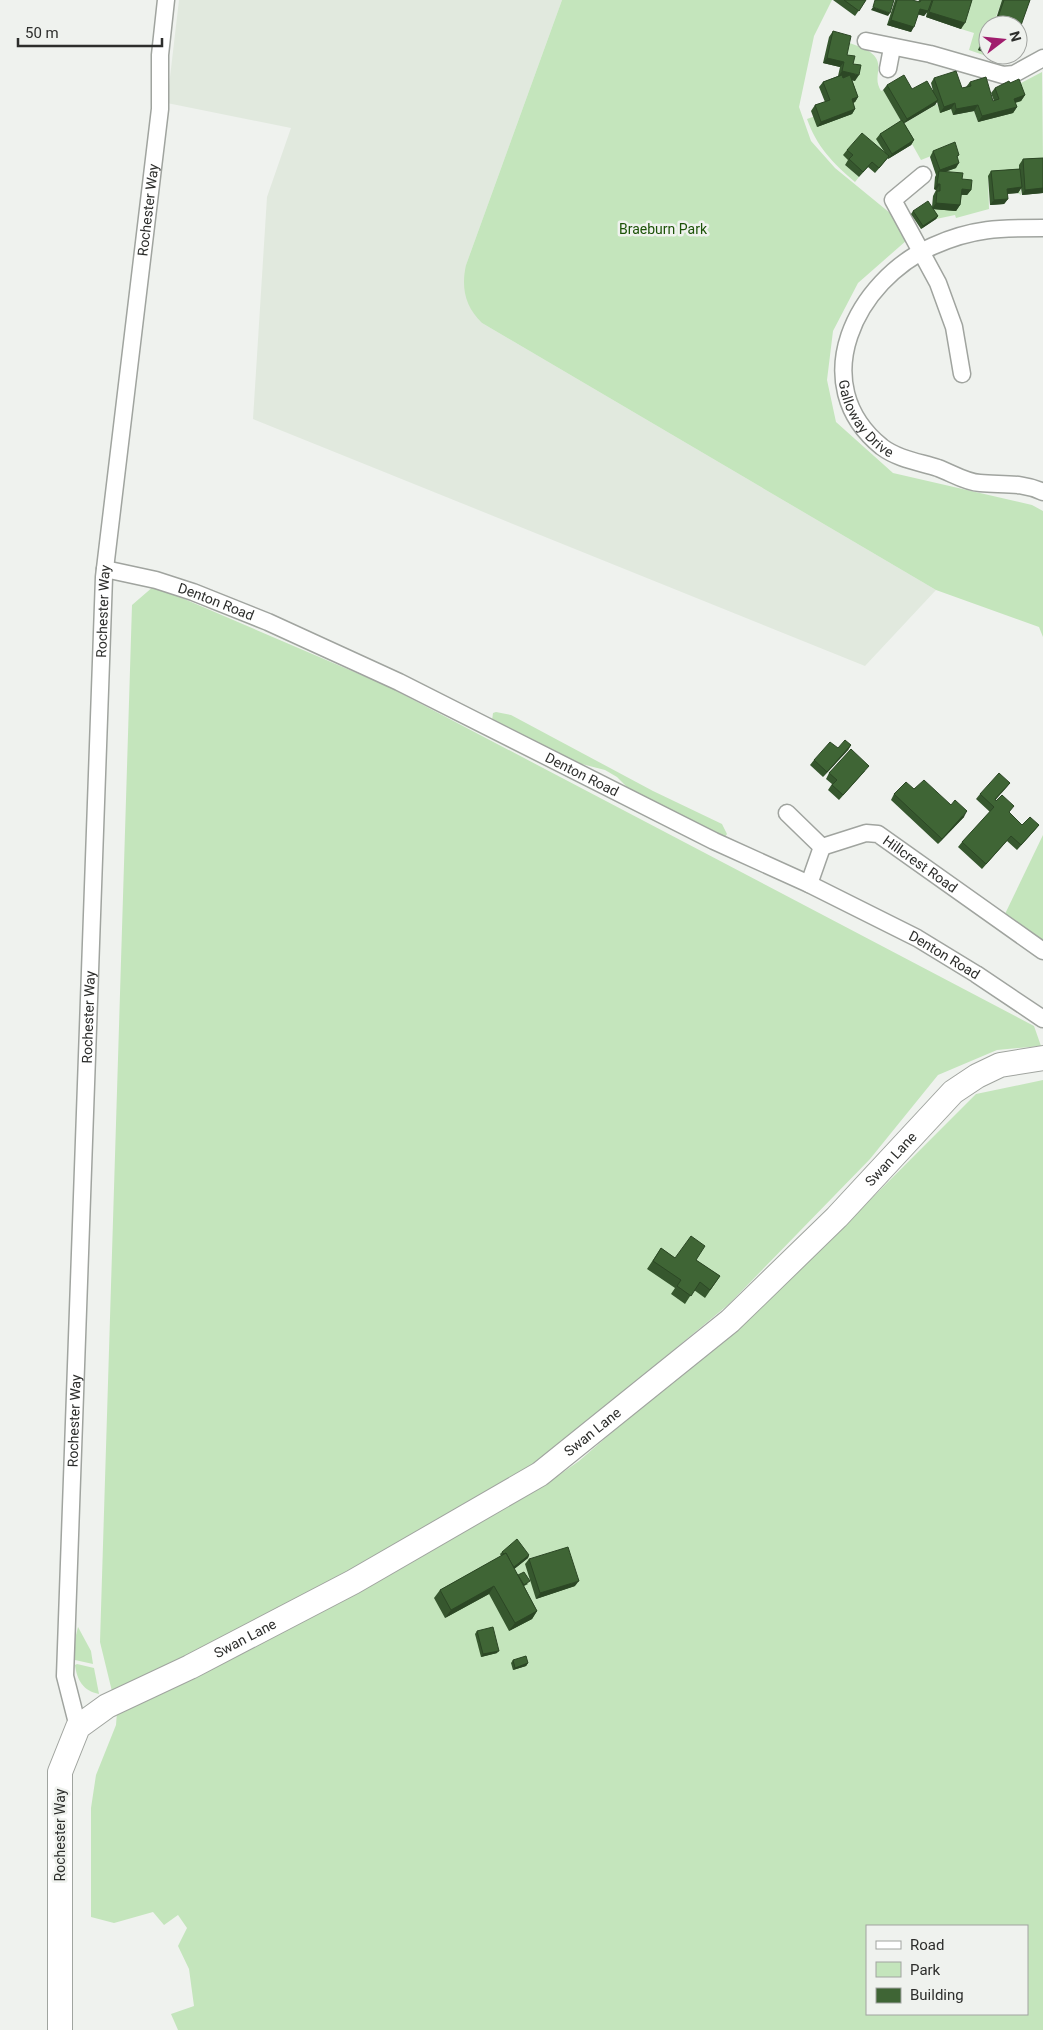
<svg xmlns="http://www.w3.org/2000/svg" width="1043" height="2030" font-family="Roboto,sans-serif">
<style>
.built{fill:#e1e9de}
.green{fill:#c4e5bc;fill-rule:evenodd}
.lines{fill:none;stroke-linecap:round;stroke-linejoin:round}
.street-casing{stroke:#a0a49f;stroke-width:19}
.secondary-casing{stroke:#a0a49f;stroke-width:26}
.street{stroke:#fff;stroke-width:16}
.secondary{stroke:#fff;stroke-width:24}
.wall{fill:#36572e}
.shaded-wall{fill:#2c4725}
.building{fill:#3f6535;stroke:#2c4725}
.labels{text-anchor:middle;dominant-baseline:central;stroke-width:5;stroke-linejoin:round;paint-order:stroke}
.street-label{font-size:14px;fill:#2d2e2c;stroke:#eff2ee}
.park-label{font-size:14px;fill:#1c5207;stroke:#eff2ee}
</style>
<rect width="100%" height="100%" fill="#eff2ee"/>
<!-- built -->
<path class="built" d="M179 0H562L466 265 482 323 936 590 865 666 253 419 267 197 291 128 167 103Z"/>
<!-- green -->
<g class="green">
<path d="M562 0H832L814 36 799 107 811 141 835 168 890 213 907 240 858 283 833 331 827 380 836 422 893 473 1032 505 1043 511V637L1039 627 936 590 482 323C465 306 461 288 466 265Z"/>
<path d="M970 0H1002L993 25H988L978 50 995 57V59L969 50 974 33 961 29Z"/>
<path d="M847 42C862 48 882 52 878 72 877 80 877 84 881 91L883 90 903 124 937 104 940 112 951 109 953 115 974 111 978 122 1012 113 1010 104 1021 83 1042 72 1043 163 1019 165 1021 195 988 177 989 209 956 218 955 215 936 219 930 210 958 194 967 195 938 174 955 168 951 148 921 160 912 144 887 156 849 160 845 165 859 177 855 182C832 162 817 147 807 119L855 102 838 77 855 80 843 60Z"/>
<path d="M154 586 387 686 1034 1026 1041 1046 997 1050 938 1075 870 1159 729 1304 541 1460 552 1480 579 1461 804 1266 976 1094 1043 1080V2030H178L171 2014 194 2006 189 1969 178 1946 187 1928 178 1915 164 1925 153 1912 114 1923 91 1917V1808L96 1775 116 1725 117 1712 100 1642 132 605ZM867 1926H1027V2014H867Z"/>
<path d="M496 712 511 715 653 791 722 824 727 834 725 837 630 790 617 777 605 770 570 761 492 721 493 713Z"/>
<path d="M1043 835V943L1004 916Z"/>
<path d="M78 1627 91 1651 93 1664 75 1660V1639Z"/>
<path d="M77 1664 94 1668 99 1694C83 1691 77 1680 75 1665Z"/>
</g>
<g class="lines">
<defs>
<g id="street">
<path d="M866 41 930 54 1003 75 1014 74 1043 58"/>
<path d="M888 69 892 48"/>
<path d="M923 175 893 200 938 283 954 327 962 374"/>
<path id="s1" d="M1043 228C1000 228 973 228 933 246 856 280 804 384 882 447 898 459 919 462 938 468 952 473 965 482 980 483 1003 485 1022 482 1043 492"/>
<path id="s2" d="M105 569 156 580 193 592 268 622 399 682 714 841 809 884 917 938 976 974 1043 1019"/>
<path d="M787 813 822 847"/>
<path id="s3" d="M822 847 866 833 878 834 1043 951"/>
<path d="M809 884 822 847"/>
<path id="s4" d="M78 1727 65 1676 104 577 160 109V55L166 0"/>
</g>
<g id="secondary">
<path id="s5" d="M60 2030V1772L78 1727 107 1706 190 1667 353 1582 540 1474 730 1321 837 1217 953 1092 977 1076 1000 1065 1043 1058"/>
</g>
</defs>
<!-- street casing -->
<use href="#street" class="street-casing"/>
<!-- secondary casing -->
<use href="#secondary" class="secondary-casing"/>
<!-- street -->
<use href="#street" class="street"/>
<!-- secondary -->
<use href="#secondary" class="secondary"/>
</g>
<!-- wall -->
<g class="wall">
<path d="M833 0H866L855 16Z"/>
<path d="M895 0H912L918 2 919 0H972L961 29 926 17 927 12 924 16 918 14 911 32 887 25Z"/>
<path d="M1002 0H1030L1018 32V25H988L990 23 994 25Z"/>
<path d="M988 26V54L978 50 986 29Z"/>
<path d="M833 31 847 55 853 64 855 81 852 80 858 97 855 102 853 103 855 109 852 114 817 127 811 111 815 105 825 102 819 87 823 82 838 76 840 67 823 63 829 37Z"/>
<path d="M934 78 962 88 966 87 970 82 993 101H994L991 93 995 88 1010 83 1025 95 1021 101 1015 103 1017 107 1013 113 978 122 974 111 953 115 951 109 940 113 937 102 935 105 904 123 914 140 911 145 888 159V158L875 173 868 167 859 177 845 165 848 160 843 155 847 150 885 153 876 139 880 134 901 121 883 90 887 85 912 89 933 91 931 83Z"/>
<path d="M933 151 959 155 957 157 956 168 945 172 962 179 971 190 967 195H961L960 205 956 211 933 209 938 216 936 219 921 229 911 214 913 211 932 207 933 196 936 190 934 189 935 177 936 175 930 157Z"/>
<path d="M1043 158V193L1022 195 1021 188 1018 193 1007 194 1008 199 1004 204 990 205 988 176 991 171 1019 169V165L1023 159Z"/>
<path d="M851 745 848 750 823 777 810 765 814 760 838 748Z"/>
<path d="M865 771 839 800 828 790 832 784 826 779 829 773Z"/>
<path d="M1010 783 995 800 1022 825H1039L1035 830 1017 850 1007 841 982 869 958 847 962 842 990 812 976 799 980 794Z"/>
<path d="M914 789 964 817 938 844 891 800 894 794Z"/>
<path d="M661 1248 675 1258 696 1260 720 1276 705 1298 694 1290 685 1304 671 1294 675 1288 647 1269Z"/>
<path d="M502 1552 529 1555 528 1558 514 1569 518 1576 528 1584 524 1586 537 1611 532 1619 509 1631 489 1594 445 1618 434 1598 440 1590 501 1556 500 1554Z"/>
<path d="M529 1559 575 1586 536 1599 525 1564Z"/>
<path d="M477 1631 497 1653 481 1657 475 1634Z"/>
<path d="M513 1660 528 1663 526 1666 513 1670 511 1663Z"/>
</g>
<!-- shaded-wall -->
<g class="shaded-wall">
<path d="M873 7 890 13 888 16 871 10Z"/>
<path d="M920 9 928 11 924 16 916 14Z"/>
<path d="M929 12 965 23 961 29 926 17Z"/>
<path d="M891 20 914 27 911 32 887 25Z"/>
<path d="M982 45 988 47V54L978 50Z"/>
<path d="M991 55H1011L1007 61Z"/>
<path d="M827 58 844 62 840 67 823 63Z"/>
<path d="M842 71 859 75 855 81 838 77Z"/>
<path d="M1025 95 1021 101 1010 104 1014 99Z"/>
<path d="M858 97 855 102 848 105 852 99Z"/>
<path d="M938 100 935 105 903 124 907 119Z"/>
<path d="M955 103 951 109 940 113 944 107Z"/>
<path d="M978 105 974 111 953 115 956 109Z"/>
<path d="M1017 107 1013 113 978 122 982 116Z"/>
<path d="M855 109 852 114 817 127 821 122Z"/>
<path d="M914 140 911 145 888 159 892 154Z"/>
<path d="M959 163 956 168 938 174 939 171 936 175 940 170Z"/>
<path d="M937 184H940L936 190 934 189Z"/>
<path d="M1022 187 1018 193 1003 194 1007 189Z"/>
<path d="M1043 188V193L1022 195 1025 190Z"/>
<path d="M962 189 971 190 967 195 958 194Z"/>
<path d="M1008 199 1004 204 990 205 994 200Z"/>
<path d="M936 203 960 205 956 211 932 209Z"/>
<path d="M938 216 936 219 921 229 923 226Z"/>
<path d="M851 745 848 750 823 777 827 772Z"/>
<path d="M1010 783 1006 788 991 805 995 799Z"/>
<path d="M967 811 964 817 938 844 942 839Z"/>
<path d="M529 1555 528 1558 513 1570 514 1567Z"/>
<path d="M579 1581 575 1586 536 1599 540 1593Z"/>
<path d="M494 1586 489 1594 445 1618 451 1610Z"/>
<path d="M537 1611 532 1619 509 1631 515 1623Z"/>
<path d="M499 1651 497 1653 481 1657 483 1654Z"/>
<path d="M528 1663 526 1666 513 1670 515 1668Z"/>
</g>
<!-- building -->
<g class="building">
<path d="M844 0H866L859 11Z"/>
<path d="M875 0H894L890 13 873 7Z"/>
<path d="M897 0H912L920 2 921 0H932L928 11 920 9 914 27 891 20Z"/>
<path d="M933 0H972L965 23 929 12Z"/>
<path d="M1004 0H1030L1019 31 1018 30V25H1003L996 23Z"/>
<path d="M988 28V47L982 45Z"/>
<path d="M833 31 851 36 847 55 855 56 853 64 861 65 859 75 842 71 844 62 827 58Z"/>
<path d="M956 71 962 88 971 86 970 82 986 77 993 101 999 99 995 88 1009 81 1010 83 1019 79 1025 95 1014 99 1017 107 982 116 978 105 956 109 955 103 944 107 934 78Z"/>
<path d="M842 75 843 78 850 75 858 97 852 99 855 109 821 122 815 105 830 100 823 82Z"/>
<path d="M904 75 912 89 927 81 938 100 907 119 887 85Z"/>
<path d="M902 120 914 140 892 154 880 134Z"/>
<path d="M862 133 889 156 879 168 872 162 863 172 849 159 853 155 847 150Z"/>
<path d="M955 142 959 155 957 156 959 163 940 170 933 151Z"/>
<path d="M1043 158V188L1025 190 1023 159Z"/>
<path d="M1020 169 1022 187 1007 189 1008 199 994 200 991 171Z"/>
<path d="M939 171 963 173 962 179 972 180 971 190 962 189 960 205 936 203 937 191H940V184H937Z"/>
<path d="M928 201 938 216 923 226 913 211Z"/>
<path d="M845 740 851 745 827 772 814 760 830 742 838 748Z"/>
<path d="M851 749 869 766 843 795 832 785 837 780 829 773Z"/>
<path d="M999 773 1010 783 995 799 996 801 1002 795 1014 806 1009 812 1022 825 1030 817 1039 825 1021 845 1011 836 986 864 962 842 994 807 980 794Z"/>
<path d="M924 780 951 805 955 800 967 811 942 839 894 794 906 782 914 789Z"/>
<path d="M691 1236 705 1246 696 1260 720 1276 710 1290 700 1282 691 1296 677 1286 681 1280 653 1261 661 1248 675 1258Z"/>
<path d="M517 1539 529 1555 514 1567 511 1563 506 1553 504 1554 502 1552Z"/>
<path d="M568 1547 579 1581 540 1593 529 1559Z"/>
<path d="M506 1553 537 1611 515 1623 494 1586 451 1610 440 1590Z"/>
<path d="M524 1572 530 1581 524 1585 518 1575Z"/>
<path d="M493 1627 499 1651 483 1654 477 1631Z"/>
<path d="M526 1656 528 1663 515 1668 513 1660Z"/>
</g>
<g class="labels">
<!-- street labels -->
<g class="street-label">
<text stroke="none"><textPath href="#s4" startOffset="1522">Rochester Way</textPath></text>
<text stroke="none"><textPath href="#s1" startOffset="329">Galloway Drive</textPath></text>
<text stroke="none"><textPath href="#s2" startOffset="116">Denton Road</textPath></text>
<text stroke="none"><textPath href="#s4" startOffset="1118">Rochester Way</textPath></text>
<text stroke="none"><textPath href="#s2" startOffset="521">Denton Road</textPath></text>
<text stroke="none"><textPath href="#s3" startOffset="110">Hillcrest Road</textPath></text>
<text stroke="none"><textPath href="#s2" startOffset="926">Denton Road</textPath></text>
<text stroke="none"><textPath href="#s4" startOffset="712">Rochester Way</textPath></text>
<text stroke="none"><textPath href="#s5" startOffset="1306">Swan Lane</textPath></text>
<text stroke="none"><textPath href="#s4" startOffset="308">Rochester Way</textPath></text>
<text stroke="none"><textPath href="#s5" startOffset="901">Swan Lane</textPath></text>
<text stroke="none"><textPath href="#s5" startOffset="496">Swan Lane</textPath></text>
<text transform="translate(60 1835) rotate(-90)">Rochester Way</text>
</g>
<!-- park labels -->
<g class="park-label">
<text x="663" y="229">Braeburn Park</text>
</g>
</g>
<!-- legend -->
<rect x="866" y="1925" width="162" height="90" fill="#eff2ee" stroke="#a1a4a0"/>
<rect x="876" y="1941" width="25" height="8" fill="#ffffff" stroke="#a1a4a0"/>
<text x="910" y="1950" font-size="15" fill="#2d2e2c">Road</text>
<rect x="876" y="1962" width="25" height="15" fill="#c4e5bc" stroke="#a1a4a0"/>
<text x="910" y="1975" font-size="15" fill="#2d2e2c">Park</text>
<rect x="876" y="1988" width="25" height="15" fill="#3f6535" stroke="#a1a4a0"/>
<text x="910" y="2000" font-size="15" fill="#2d2e2c">Building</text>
<!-- north arrow -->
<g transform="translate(1003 40) rotate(74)"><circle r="24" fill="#eff2ee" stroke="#a1a4a0"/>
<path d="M0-4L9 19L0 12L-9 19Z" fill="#a01d6d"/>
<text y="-8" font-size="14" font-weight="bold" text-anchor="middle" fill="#2d2e2c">N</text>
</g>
<!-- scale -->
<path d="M18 38v8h144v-8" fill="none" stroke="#2d2e2c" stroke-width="2.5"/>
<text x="25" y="38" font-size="15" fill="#2d2e2c" stroke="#eff2ee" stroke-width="4" paint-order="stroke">50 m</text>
</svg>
